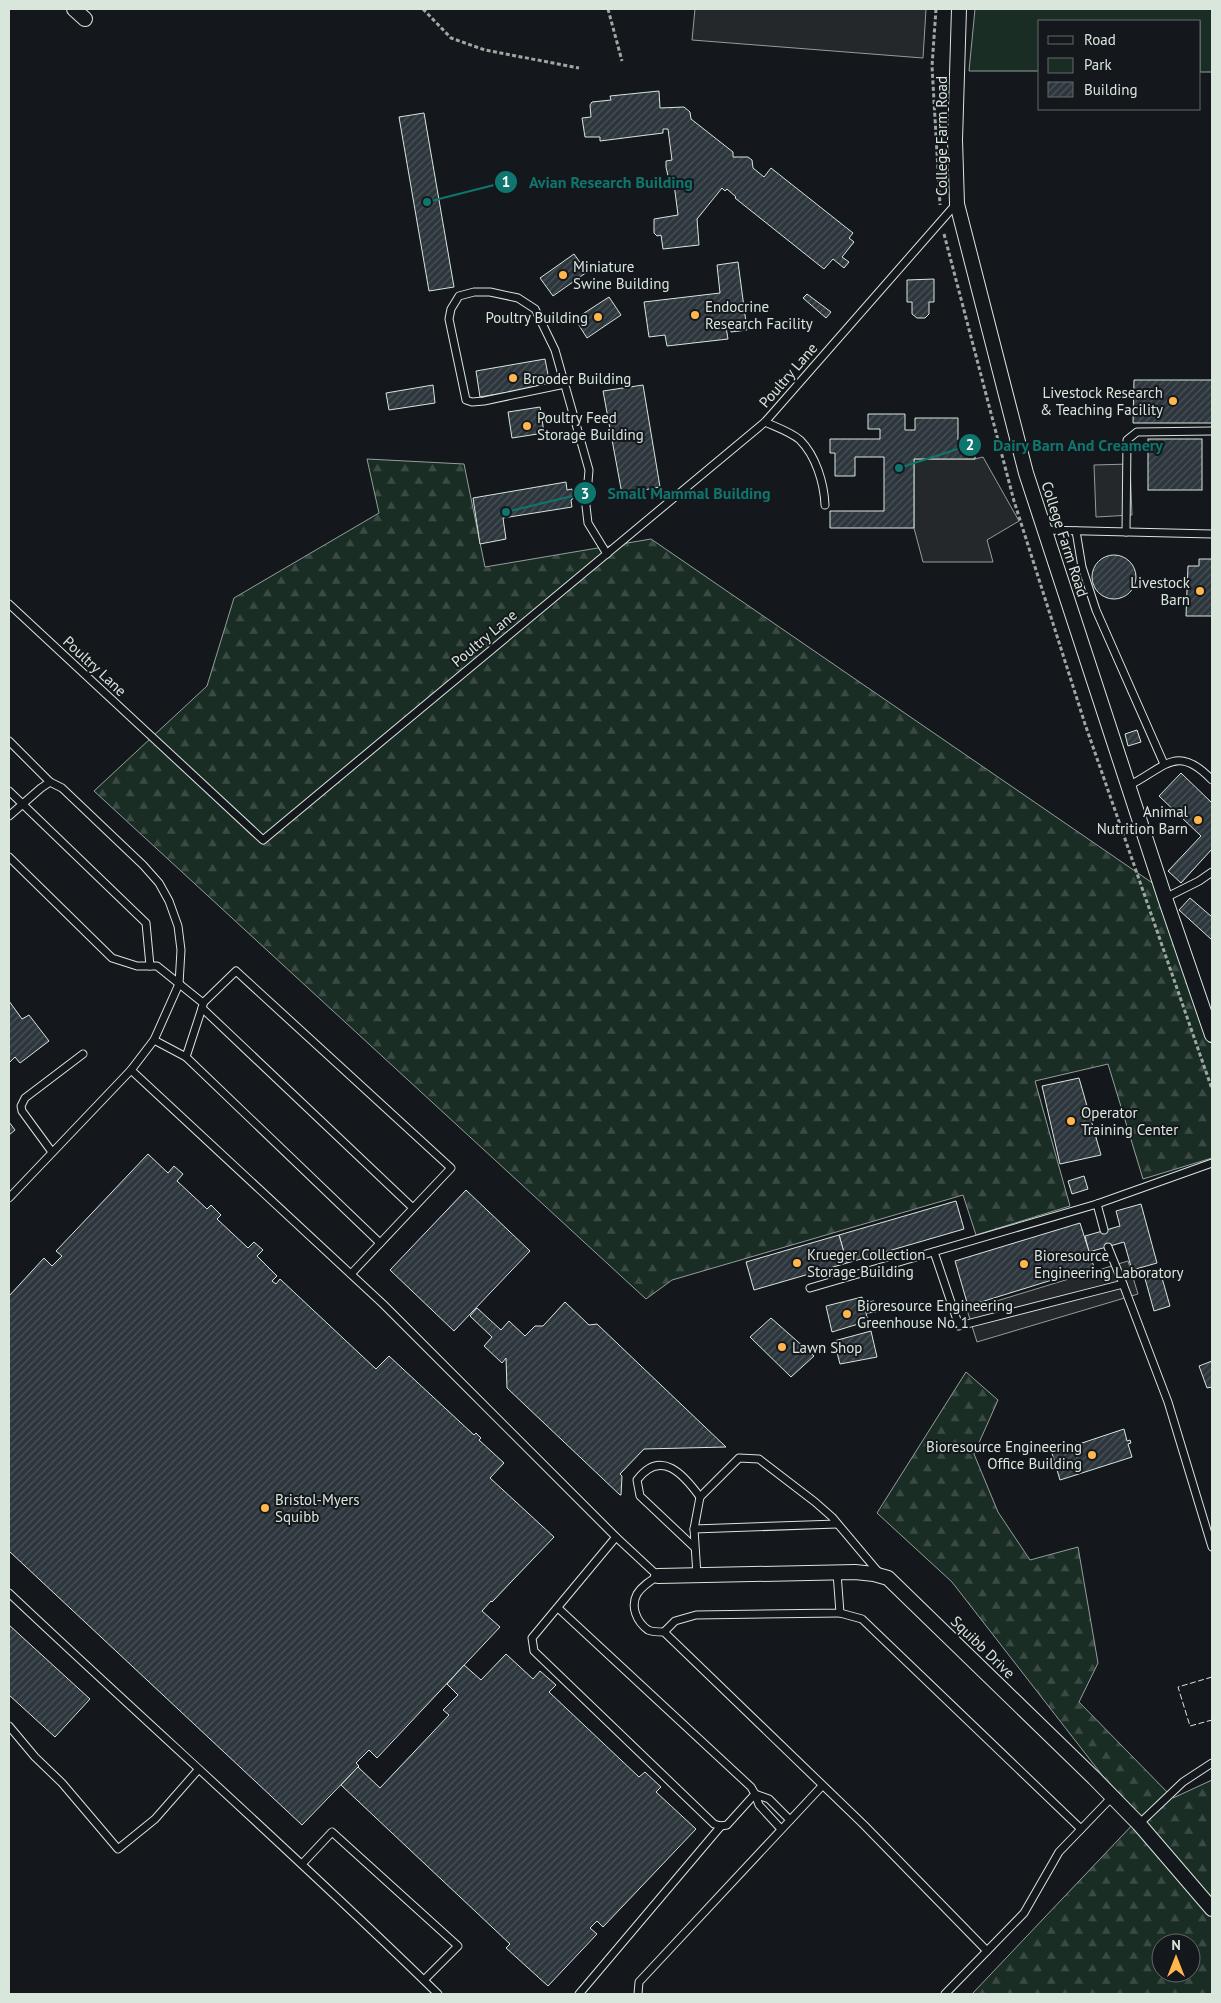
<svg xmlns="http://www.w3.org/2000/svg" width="1221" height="2003" font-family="'PT Sans',sans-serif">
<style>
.forest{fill:url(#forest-firs);stroke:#939e99;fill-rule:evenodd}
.park{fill:#1a2d24;stroke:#939e99}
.parking{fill:#24282b;stroke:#939e99}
.building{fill:url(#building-hatch);stroke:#d8e6dc}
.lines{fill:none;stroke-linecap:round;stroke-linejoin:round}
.lane-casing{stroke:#d8e6dc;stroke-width:9}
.street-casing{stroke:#d8e6dc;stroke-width:16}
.path{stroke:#9da8a2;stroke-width:3;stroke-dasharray:4 2.5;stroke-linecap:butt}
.lane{stroke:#14181c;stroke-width:7}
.street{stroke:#14181c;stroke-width:14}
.fence{stroke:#d8e6dc;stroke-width:1;stroke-dasharray:6 2.5;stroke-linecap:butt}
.poi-dot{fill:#ffb74d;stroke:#14181c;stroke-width:2}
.labels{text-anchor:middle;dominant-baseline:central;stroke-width:4;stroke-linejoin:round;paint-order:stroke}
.street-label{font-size:15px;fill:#d8e6dc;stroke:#14181c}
.poi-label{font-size:15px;fill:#d8e6dc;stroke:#14181c;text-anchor:start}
.leader{fill:none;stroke:#0f766e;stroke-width:2}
.callout-dot{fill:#0f766e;stroke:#14181c;stroke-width:2}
.mark-label{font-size:15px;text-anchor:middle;font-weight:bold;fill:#fff}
.callout-label{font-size:16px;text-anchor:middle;font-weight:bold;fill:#0f766e;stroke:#14181c;stroke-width:4;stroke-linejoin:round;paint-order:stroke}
</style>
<defs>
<pattern id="forest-firs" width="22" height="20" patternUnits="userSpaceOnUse" patternTransform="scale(1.25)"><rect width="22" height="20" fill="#1a2d24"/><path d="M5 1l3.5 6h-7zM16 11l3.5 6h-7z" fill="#3b4b43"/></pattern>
<pattern id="building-hatch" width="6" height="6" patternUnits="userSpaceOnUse" patternTransform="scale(1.25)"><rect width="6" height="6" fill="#2c363c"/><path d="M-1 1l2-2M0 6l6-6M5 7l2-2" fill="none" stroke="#4a5358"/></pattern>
</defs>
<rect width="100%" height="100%" fill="#14181c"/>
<!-- forest -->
<g class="forest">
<path d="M367 459 464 464 485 567 651 539 1167 893 1212 1022V1158L1143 1179 1108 1064 1035 1081 1070 1206 976 1235 963 1195 672 1280 646 1299 94 791 207 686 234 598 379 513Z"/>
<path d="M966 1372 998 1400 974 1454 998 1512 1030 1560 1078 1547 1098 1663 1079 1702 1173 1798 1212 1780V1994H972L1137 1820 952 1582 877 1513ZM1161 1943H1191V1973H1161Z"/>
</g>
<!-- park -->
<path class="park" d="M975 9H1212V72H1200V21H1040V71H969Z"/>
<!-- parking -->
<g class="parking">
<path d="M695 9H926L923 58 692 40Z"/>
<path d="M983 457 1019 521 987 540 993 562H923L914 528V459H975Z"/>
<path d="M1130 464 1132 515 1096 517 1094 465Z"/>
<path d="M1128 1261 1138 1294 977 1342 967 1310Z"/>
</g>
<!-- building -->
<g class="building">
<path d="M659 91 660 108 684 107 690 112 691 119 733 152V157H748L752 160 753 168 764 177 771 168 853 233 849 238 854 242 842 257 849 262 844 268 833 259 824 269 735 198 736 197 727 189 725 191 722 188 697 219 699 245 663 249 661 235 657 236 654 233V219L678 215 673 176H668L666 167V161L672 160 668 129H663V133L600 141V137H585L582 118 591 117 590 105 592 102 611 100 610 96Z"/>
<path d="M424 113 454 287 429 291 399 117Z"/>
<path d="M574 254 587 272 553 296 540 278Z"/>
<path d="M738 262 747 330 731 332V327H726L728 339 667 346 665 335 649 337 644 302 720 293 717 265Z"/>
<path d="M934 279V302H929V314L925 318H917L912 314V302H907V280Z"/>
<path d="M807 294 831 312 826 318 803 298Z"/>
<path d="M609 297 621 315 587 338 575 319Z"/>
<path d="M545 359 550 385 480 397 476 371Z"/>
<path d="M1134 380H1212V423H1133Z"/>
<path d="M433 385 435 403 389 410 386 393Z"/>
<path d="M643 385 660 487 622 494 603 391Z"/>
<path d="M540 407 541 412H545L546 419H542L544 433 512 438 508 412Z"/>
<path d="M868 414H905V430H915V418H958V440H975V459H914V528H830V511H884V457H855V476H835V453H830V439H880V429H868Z"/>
<rect x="1148" y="439" width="54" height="51"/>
<path d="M566 482 567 490 572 489 574 498 571 500 572 507 503 518 506 539 480 544 473 498Z"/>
<circle cx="1114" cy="577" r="22"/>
<path d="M1199 559H1212V616H1186L1188 566H1199Z"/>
<path d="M1137 730 1141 742 1128 746 1125 734Z"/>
<path d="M1181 773 1212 803V849L1181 883 1168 871 1201 836 1159 796Z"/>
<path d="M1190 898 1212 917V940L1179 910Z"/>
<path d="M9 1001 22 1019 29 1015 49 1041 20 1063 15 1057 9 1063Z"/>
<path d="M1079 1078 1101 1155 1060 1164 1042 1086Z"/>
<path d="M9 1122 15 1130 9 1135Z"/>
<path d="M148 1154 168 1173 174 1166 183 1174 177 1181 207 1209 211 1205 221 1215 217 1219 248 1248 254 1242 263 1250 257 1256 277 1276 272 1281 276 1284 280 1279 376 1369 389 1356 474 1435 476 1433 481 1438 479 1440 504 1463 490 1478 554 1537 492 1602 491 1601 482 1611 500 1627 377 1758 369 1750 356 1763 359 1766 302 1825 9 1551V1296L44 1258 52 1266 62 1256 56 1251Z"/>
<path d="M1084 1176 1088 1189 1072 1194 1068 1181Z"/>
<path d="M466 1190 530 1251 454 1331 390 1270Z"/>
<path d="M956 1201 964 1229 847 1263 839 1235Z"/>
<path d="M1141 1204 1157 1263 1132 1270 1124 1242 1089 1252 1085 1236 1120 1226 1116 1211Z"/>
<path d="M1080 1223 1094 1267 968 1306 955 1261Z"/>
<path d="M839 1235 847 1263 754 1290 746 1262Z"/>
<path d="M1160 1271 1170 1306 1154 1311 1144 1275Z"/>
<path d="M862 1297 868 1321 832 1332 826 1306Z"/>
<path d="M874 1301 876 1312 867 1313 866 1302Z"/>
<path d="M565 1302 589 1325 597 1324 726 1447 644 1449 620 1474 622 1476 621 1495H620L507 1388 506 1358 502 1363 484 1346 492 1337 470 1316 477 1308 501 1330 509 1321 525 1336 535 1326H543Z"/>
<path d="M771 1318 814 1356 791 1377 750 1337Z"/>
<path d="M871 1331 877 1357 840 1364 834 1341Z"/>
<path d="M1212 1361V1389V1387L1207 1388 1199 1366Z"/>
<path d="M1124 1429 1127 1441 1130 1440 1131 1443 1128 1444 1132 1457 1060 1480 1052 1453Z"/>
<path d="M9 1625 90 1699 55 1737 9 1695Z"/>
<path d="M506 1654 533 1679 540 1671 556 1685 549 1692 639 1777 645 1772 661 1787 656 1792 696 1829 603 1927 597 1921 590 1928 597 1934 548 1986 506 1948 510 1944 341 1785 358 1767 380 1788 449 1715 443 1710 458 1695 447 1684 464 1665 481 1680Z"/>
</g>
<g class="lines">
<defs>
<g id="lane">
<path d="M565 384 484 401 472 402 466 400 449 319 451 309 459 296 474 292H490L518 298 535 309 555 350 589 470 586 506 588 523 607 554"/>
<path d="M765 422C776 427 791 432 800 440 816 456 824 483 825 505"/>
<path d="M1045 530 1212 534"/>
<path d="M1076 531 1082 567 1096 610 1164 764"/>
<path d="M1126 532 1127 440 1137 432 1212 431"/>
<path d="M9 604 263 840 765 422 956 204"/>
<path d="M9 741 50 782"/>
<path d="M1128 786C1164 769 1176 742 1212 780"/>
<path d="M9 791 146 923 150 966"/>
<path d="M9 816 41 788 50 782 62 788 143 865 159 883 169 901 178 926 181 950 179 984 154 1040 131 1070 9 1198"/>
<path d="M9 857 112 958 137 966H157L203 1003 236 971 451 1168 351 1274"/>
<path d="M1165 898 1199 881 1212 872"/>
<path d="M202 1008 413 1208"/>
<path d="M154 1040 186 1057 380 1243"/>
<path d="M186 1057 203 1005"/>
<path d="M131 1070 383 1304 616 1537 658 1576C650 1581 642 1586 637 1594 630 1607 637 1622 648 1630 652 1632 659 1632 664 1632L864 1825 987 1951 1024 1913 1059 1852 1112 1797"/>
<path d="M52 1152 22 1111 21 1106 25 1098 83 1054"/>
<path d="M1097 1204 1104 1230"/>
<path d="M934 1252 959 1326 1123 1284 1108 1247"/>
<path d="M1123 1284 1168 1402 1212 1547"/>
<path d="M810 1288 1097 1204 1212 1163"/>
<path d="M694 1529 837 1524"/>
<path d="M694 1547 640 1496 637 1480C661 1448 684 1475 700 1497"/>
<path d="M697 1575 694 1529 700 1497 739 1458 759 1459 815 1502 832 1517 880 1574"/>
<path d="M9 1593C151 1727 298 1857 438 1994"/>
<path d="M558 1608 751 1787 755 1794 727 1825 721 1826 714 1824 534 1651 532 1638 616 1537"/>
<path d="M840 1613 862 1619 1081 1829"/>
<path d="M664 1632 675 1621 696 1615 840 1613 837 1573"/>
<path d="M9 1726 35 1757 62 1783 118 1849 155 1819 198 1770"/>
<path d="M1139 1824 1183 1782 1212 1763"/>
<path d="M781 1829 759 1805 755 1794 769 1799 790 1820"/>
<path d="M302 1864 332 1832 458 1946 424 1980"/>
<path d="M579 1994 721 1826"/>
<path d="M638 1994 639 1982 822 1786"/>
<path d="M945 1994 987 1951"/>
</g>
<g id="street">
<path d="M74 9 85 19"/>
<path d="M959 9 955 140 957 204 1026 473 1165 898 1212 1035"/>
<path d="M658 1576 855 1572 874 1574 888 1578 1094 1778 1139 1824 1212 1909"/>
</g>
</defs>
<!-- lane casing -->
<use href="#lane" class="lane-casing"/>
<!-- street casing -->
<use href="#street" class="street-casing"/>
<!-- path -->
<g class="path">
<path d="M423 9 451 38 485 50 579 68"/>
<path d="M608 9 622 61"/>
<path d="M936 9 932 66 940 205"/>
<path d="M944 234 1014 501 1085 724 1212 1089"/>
</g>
<!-- lane -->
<use href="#lane" class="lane"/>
<!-- street -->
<use href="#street" class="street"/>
<!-- fence -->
<path class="fence" d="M1212 1677 1178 1687 1190 1726 1212 1720"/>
</g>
<!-- markers -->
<g class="poi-dot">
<circle cx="563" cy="275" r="5"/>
<circle cx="695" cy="315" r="5"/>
<circle cx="598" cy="317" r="5"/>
<circle cx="513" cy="378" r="5"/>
<circle cx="1173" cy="401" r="5"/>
<circle cx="527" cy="426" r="5"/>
<circle cx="1200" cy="591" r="5"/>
<circle cx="1198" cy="820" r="5"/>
<circle cx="1071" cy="1121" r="5"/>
<circle cx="797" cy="1263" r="5"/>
<circle cx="1024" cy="1264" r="5"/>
<circle cx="847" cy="1314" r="5"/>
<circle cx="782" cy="1347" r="5"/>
<circle cx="1092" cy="1455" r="5"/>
<circle cx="265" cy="1508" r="5"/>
</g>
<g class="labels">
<!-- street labels -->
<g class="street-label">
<text transform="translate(941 136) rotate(-90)">College Farm Road</text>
<text transform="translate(788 375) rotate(-49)">Poultry Lane</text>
<text transform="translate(1065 539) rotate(72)">College Farm Road</text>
<text transform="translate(484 638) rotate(-40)">Poultry Lane</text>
<text transform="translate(95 666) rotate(43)">Poultry Lane</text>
<text transform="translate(983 1647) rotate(44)">Squibb Drive</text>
</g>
<!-- poi labels -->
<g class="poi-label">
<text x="573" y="266">Miniature<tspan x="573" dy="17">Swine Building</tspan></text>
<text x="705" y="306">Endocrine<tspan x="705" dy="17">Research Facility</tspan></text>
<text x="588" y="317" text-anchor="end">Poultry Building</text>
<text x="523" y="378">Brooder Building</text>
<text x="1163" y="392" text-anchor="end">Livestock Research<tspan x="1163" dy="17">&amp; Teaching Facility</tspan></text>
<text x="537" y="417">Poultry Feed<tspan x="537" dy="17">Storage Building</tspan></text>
<text x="1190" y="582" text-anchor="end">Livestock<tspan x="1190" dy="17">Barn</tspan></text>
<text x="1188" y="811" text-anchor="end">Animal<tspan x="1188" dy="17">Nutrition Barn</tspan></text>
<text x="1081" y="1112">Operator<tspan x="1081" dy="17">Training Center</tspan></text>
<text x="807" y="1254">Krueger Collection<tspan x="807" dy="17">Storage Building</tspan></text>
<text x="1034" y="1255">Bioresource<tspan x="1034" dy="17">Engineering Laboratory</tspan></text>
<text x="857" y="1305">Bioresource Engineering<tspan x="857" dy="17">Greenhouse No. 1</tspan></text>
<text x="792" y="1347">Lawn Shop</text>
<text x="1082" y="1446" text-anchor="end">Bioresource Engineering<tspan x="1082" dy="17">Office Building</tspan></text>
<text x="275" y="1499">Bristol-Myers<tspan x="275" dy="17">Squibb</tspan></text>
</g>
</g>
<!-- callouts -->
<path class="leader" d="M427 202L506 182M899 468L970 445M506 512L585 493"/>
<g class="callout-dot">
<circle cx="427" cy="202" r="5"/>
<circle cx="899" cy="468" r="5"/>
<circle cx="506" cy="512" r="5"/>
<circle cx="506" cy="182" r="12"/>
<circle cx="970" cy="445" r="12"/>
<circle cx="585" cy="493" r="12"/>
</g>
<g class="mark-label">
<text x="506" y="187">1</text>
<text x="970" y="450">2</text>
<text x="585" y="499">3</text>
</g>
<g class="callout-label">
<text x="611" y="188">Avian Research Building</text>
<text x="1078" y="451">Dairy Barn And Creamery</text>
<text x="689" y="499">Small Mammal Building</text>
</g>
<!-- border -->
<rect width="1221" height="2003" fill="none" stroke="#d8e6dc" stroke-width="20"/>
<!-- legend -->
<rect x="1038" y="20" width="162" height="90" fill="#14181c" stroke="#626a69"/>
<rect x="1048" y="36" width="25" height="8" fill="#14181c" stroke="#626a69"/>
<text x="1084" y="45" font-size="15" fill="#d8e6dc">Road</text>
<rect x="1048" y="58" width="25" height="15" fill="#1a2d24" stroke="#626a69"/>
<text x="1084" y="70" font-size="15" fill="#d8e6dc">Park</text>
<rect x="1048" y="82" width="25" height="15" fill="url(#building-hatch)" stroke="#626a69"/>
<text x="1084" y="95" font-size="15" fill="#d8e6dc">Building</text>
<!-- north arrow -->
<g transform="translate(1176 1958)"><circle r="24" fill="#14181c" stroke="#626a69"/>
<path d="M0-4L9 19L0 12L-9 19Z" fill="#ffb74d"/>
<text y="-8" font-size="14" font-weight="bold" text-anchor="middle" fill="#d8e6dc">N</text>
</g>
</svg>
